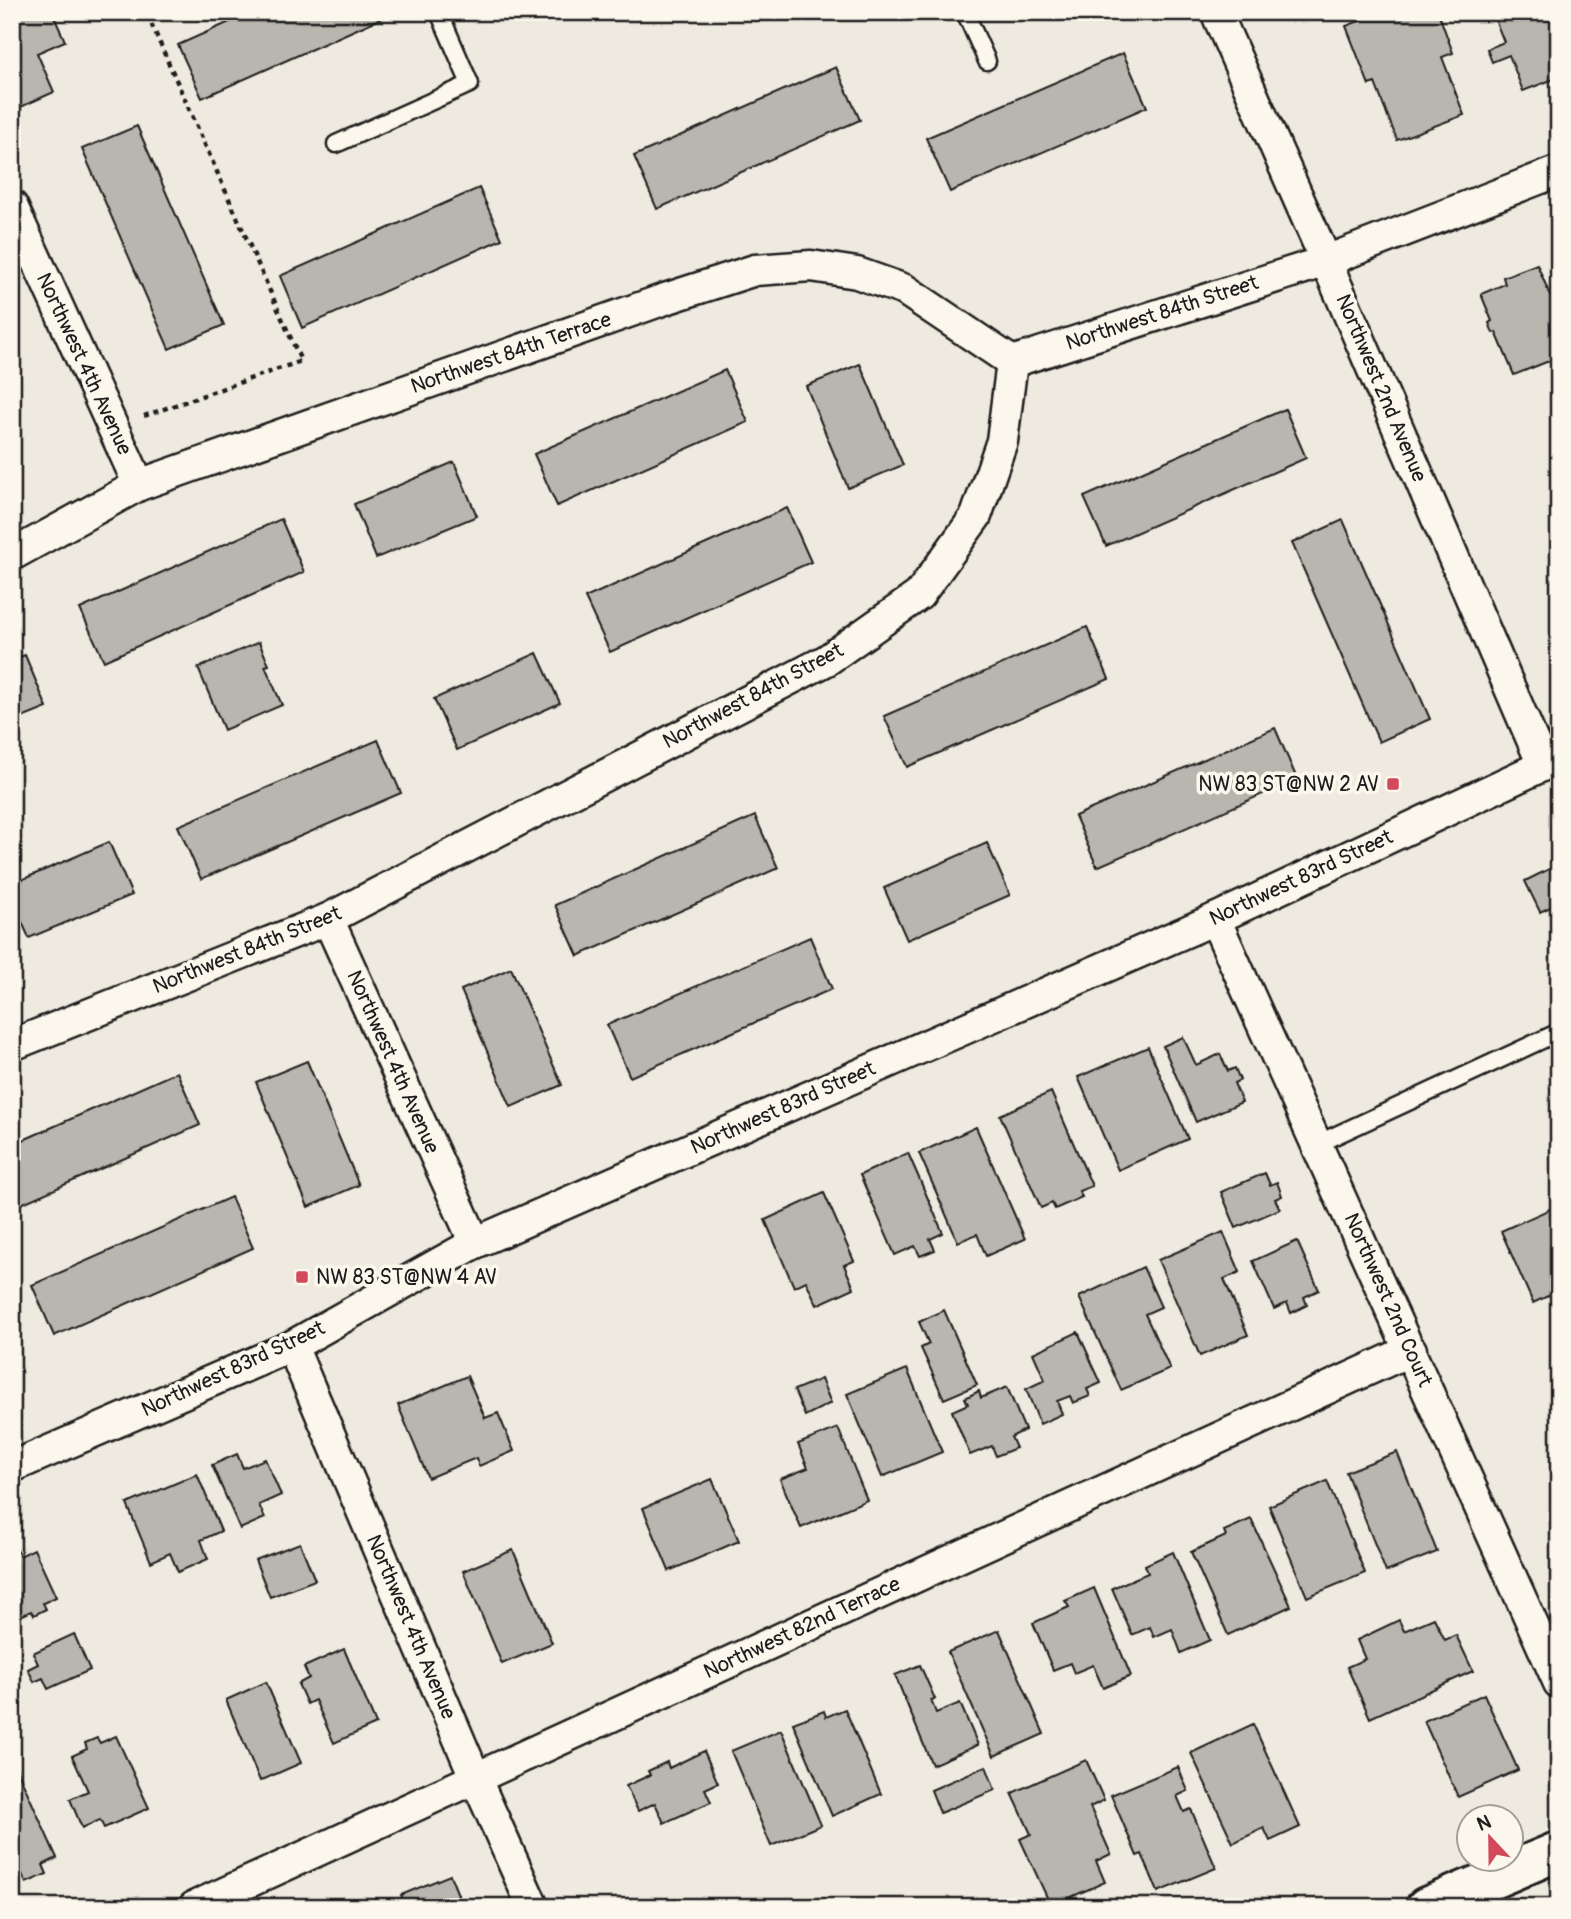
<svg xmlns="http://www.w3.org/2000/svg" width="1571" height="1919" font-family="Pangolin,sans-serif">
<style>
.building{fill:#b9b6af;stroke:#1c1c1c;stroke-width:2}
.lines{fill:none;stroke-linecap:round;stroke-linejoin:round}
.lane-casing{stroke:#1c1c1c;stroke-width:21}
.street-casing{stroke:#1c1c1c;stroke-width:35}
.primary-casing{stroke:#1c1c1c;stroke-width:44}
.path{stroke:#1c1c1c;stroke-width:4.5;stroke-dasharray:5 5;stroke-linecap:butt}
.lane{stroke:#fbf7ec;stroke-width:16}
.street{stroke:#fbf7ec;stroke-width:30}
.primary{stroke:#fbf7ec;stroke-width:38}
.poi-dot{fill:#d1495b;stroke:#fbf7ec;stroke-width:2.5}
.labels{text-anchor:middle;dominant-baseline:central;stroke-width:7;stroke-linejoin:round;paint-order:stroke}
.street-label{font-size:21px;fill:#1c1c1c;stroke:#fbf7ec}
.poi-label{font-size:21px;fill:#1c1c1c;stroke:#fbf7ec;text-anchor:end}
</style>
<rect width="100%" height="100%" fill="#eeeadf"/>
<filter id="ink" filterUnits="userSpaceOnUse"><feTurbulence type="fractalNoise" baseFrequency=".0143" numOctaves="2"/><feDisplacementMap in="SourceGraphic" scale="14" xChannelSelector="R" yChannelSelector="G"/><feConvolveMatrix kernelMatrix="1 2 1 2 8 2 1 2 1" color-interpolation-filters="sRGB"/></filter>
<g filter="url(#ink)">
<!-- building -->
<g class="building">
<path d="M12 12H52L65 41 37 53 54 92 12 111Z"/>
<path d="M252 12H395L202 98 178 45Z"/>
<path d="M1383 12H1438L1453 53 1442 57 1464 115 1397 140 1375 83 1369 85 1346 26Z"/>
<path d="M1506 12H1525L1528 19 1545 12H1559V77L1523 91 1509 55 1492 62 1487 49 1504 42 1494 17Z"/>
<path d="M1123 53 1147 107 950 192 926 138Z"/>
<path d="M836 67 860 120 657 209 634 156Z"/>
<path d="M137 126 224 325 169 349 82 149Z"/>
<path d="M479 188 502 239 302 328 280 276Z"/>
<path d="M1537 264 1559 317V357L1514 375 1496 332 1493 333 1489 323 1492 321 1481 294 1505 284 1503 277Z"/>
<path d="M860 364 903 465 848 488 806 386Z"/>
<path d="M725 370 748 422 557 506 534 454Z"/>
<path d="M1285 409 1306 458 1106 546 1084 497Z"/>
<path d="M454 462 477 516 376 558 354 504Z"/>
<path d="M787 508 811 562 610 652 585 598Z"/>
<path d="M281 519 304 572 104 661 80 609Z"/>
<path d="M1343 520 1430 719 1379 742 1292 543Z"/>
<path d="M1087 627 1109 679 907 767 884 716Z"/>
<path d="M259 642 269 665 265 666 282 705 224 730 198 668Z"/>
<path d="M537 653 560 703 457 750 434 699Z"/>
<path d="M25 655 47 708 12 722V660Z"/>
<path d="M1275 728 1297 779 1097 867 1075 816Z"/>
<path d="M378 740 401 793 201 879 178 826Z"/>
<path d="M755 816 778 868 578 956 555 905Z"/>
<path d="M109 842 132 895 29 938 12 899V884Z"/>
<path d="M987 843 1010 895 907 940 884 888Z"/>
<path d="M1559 864V903L1540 912 1525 881Z"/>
<path d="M810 937 832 989 630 1077 607 1025Z"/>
<path d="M511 968 562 1085 511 1107 461 990Z"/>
<path d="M1183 1037 1196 1065 1220 1054 1228 1071 1235 1068 1240 1080 1234 1083 1242 1102 1196 1122 1163 1046Z"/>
<path d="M1148 1047 1188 1139 1118 1170 1078 1077Z"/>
<path d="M307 1061 359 1185 308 1207 256 1082Z"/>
<path d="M177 1072 200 1125 12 1208V1145Z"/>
<path d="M1051 1092 1092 1186 1079 1191 1082 1197 1055 1209 1052 1203 1041 1208 1000 1115Z"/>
<path d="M976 1127 1025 1239 986 1256 977 1234 958 1242 919 1153Z"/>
<path d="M908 1153 943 1233 930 1239 935 1250 920 1256 915 1246 895 1255 860 1175Z"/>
<path d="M1265 1173 1270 1185 1277 1182 1282 1196 1275 1199 1280 1209 1236 1228 1221 1192Z"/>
<path d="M824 1193 854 1261 844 1265 854 1288 817 1305 806 1281 794 1287 765 1220Z"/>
<path d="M231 1197 253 1248 54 1336 32 1285Z"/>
<path d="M1559 1205V1291L1533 1303 1501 1231Z"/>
<path d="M1223 1232 1240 1272 1224 1279 1248 1335 1200 1356 1158 1260Z"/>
<path d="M1297 1241 1319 1290 1304 1297 1307 1305 1291 1313 1287 1303 1274 1309 1253 1261Z"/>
<path d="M1143 1267 1161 1307 1145 1314 1170 1369 1121 1390 1079 1297Z"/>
<path d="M944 1310 977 1385 944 1399 921 1348 929 1344 919 1322Z"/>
<path d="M1078 1332 1101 1383 1087 1389 1090 1396 1073 1403 1070 1396 1057 1401 1062 1414 1040 1424 1026 1389 1045 1380 1033 1353Z"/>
<path d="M907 1369 942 1452 882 1477 847 1394Z"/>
<path d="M467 1376 485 1418 498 1413 514 1451 479 1466 476 1458 428 1478 398 1405Z"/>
<path d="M821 1379 831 1403 805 1416 794 1390Z"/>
<path d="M1007 1387 1025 1430 1011 1437 1016 1448 996 1456 992 1446 970 1455 952 1411 968 1404 965 1398 979 1391 981 1398Z"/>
<path d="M838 1428 867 1500 801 1528 780 1479 808 1468 798 1444Z"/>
<path d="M1397 1452 1437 1552 1386 1572 1346 1472Z"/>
<path d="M237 1454 243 1468 265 1459 281 1495 259 1505 265 1518 240 1529 212 1465Z"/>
<path d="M197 1474 221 1531 201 1540 208 1559 178 1572 170 1553 151 1562 127 1504Z"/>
<path d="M712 1479 739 1541 669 1571 643 1508Z"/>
<path d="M1327 1481 1365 1573 1307 1597 1269 1506Z"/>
<path d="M1251 1519 1291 1606 1228 1635 1191 1552 1226 1536 1224 1531Z"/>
<path d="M300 1543 315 1580 270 1597 255 1560Z"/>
<path d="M15 1546 20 1556 34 1549 56 1597 43 1603 46 1609 34 1615 31 1611 15 1619 12 1613V1547Z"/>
<path d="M513 1550 552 1643 502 1664 463 1571Z"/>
<path d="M1173 1552 1210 1640 1181 1653 1172 1629 1154 1637 1150 1627 1132 1635 1112 1588 1148 1573 1145 1565Z"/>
<path d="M1094 1588 1131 1676 1103 1688 1093 1665 1074 1673 1070 1663 1053 1670 1033 1623 1069 1607 1065 1601Z"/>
<path d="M1434 1618 1445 1640 1456 1635 1473 1671 1370 1718 1347 1667 1365 1659 1357 1640 1399 1620 1404 1631Z"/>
<path d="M999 1630 1044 1734 994 1756 948 1652Z"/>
<path d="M74 1634 90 1670 48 1689 43 1678 34 1682 28 1669 38 1664 33 1653Z"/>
<path d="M344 1649 376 1724 334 1743 315 1700 307 1704 298 1684 309 1678 304 1667Z"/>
<path d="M920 1665 935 1699 931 1700 936 1713 960 1703 978 1745 932 1765 895 1675Z"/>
<path d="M266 1682 301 1763 260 1781 226 1700Z"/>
<path d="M1484 1694 1518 1770 1458 1797 1424 1721Z"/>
<path d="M845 1709 881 1794 832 1816 793 1723 824 1711 826 1717Z"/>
<path d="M1253 1724 1300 1827 1270 1841 1264 1828 1233 1843 1191 1753Z"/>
<path d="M781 1730 821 1825 771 1846 731 1751Z"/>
<path d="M116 1736 149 1808 104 1828 100 1820 82 1828 70 1799 88 1791 72 1756 87 1749 85 1743 97 1738 100 1743Z"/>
<path d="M704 1751 718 1783 705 1789 711 1802 664 1823 655 1803 638 1811 626 1786 650 1775 648 1771 667 1762 669 1768Z"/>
<path d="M1086 1760 1104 1800 1090 1807 1111 1854 1096 1861 1105 1882 1051 1906 1020 1839 1031 1834 1012 1793Z"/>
<path d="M15 1765 57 1858 43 1865 47 1874 26 1883 22 1874 12 1878V1766Z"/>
<path d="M986 1766 995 1790 940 1813 931 1790Z"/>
<path d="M1178 1767 1188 1791 1177 1796 1184 1812 1191 1809 1216 1868 1158 1892 1142 1854 1137 1856 1111 1795Z"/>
<path d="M450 1875 463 1907H406L401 1895Z"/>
</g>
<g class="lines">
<defs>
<g id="lane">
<path d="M965 12 987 61"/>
<path d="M336 144 470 84 439 12"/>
<path d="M1317 1144 1559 1032"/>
</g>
<g id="street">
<path d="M1216 12 1326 261 1543 765"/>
<path d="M12 206 139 485"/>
<path d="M12 555 139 485 665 299 755 270 811 266 857 273 905 290 1012 362"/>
<path d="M328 919 475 1243"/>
<path d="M1215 919 1559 1683"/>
<path d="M12 1045 328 919 827 660 919 595 976 516 1002 441 1012 362 1326 261 1559 171"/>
<path d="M292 1346 475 1777 533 1907"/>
<path d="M12 1467 292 1346 475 1243 1215 919 1559 758"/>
<path d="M194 1907 1411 1350"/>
</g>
<path id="primary" d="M1426 1907 1559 1851"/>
</defs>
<!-- lane casing -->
<use href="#lane" class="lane-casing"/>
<!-- street casing -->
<use href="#street" class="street-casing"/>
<!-- primary casing -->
<use href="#primary" class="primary-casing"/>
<!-- path -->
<path class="path" d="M144 416 301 361 146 12"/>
<!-- lane -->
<use href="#lane" class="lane"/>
<!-- street -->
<use href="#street" class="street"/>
<!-- primary -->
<use href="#primary" class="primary"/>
</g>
</g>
<!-- markers -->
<g class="poi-dot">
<rect x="1386" y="777" width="14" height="14" rx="3.5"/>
<rect x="295" y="1270" width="14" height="14" rx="3.5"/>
</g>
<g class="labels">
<!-- street labels -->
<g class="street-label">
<text transform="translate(1162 313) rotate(-18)">Northwest 84th Street</text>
<text transform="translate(511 353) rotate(-19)">Northwest 84th Terrace</text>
<text transform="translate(84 364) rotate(65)">Northwest 4th Avenue</text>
<text transform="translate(1381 388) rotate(67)">Northwest 2nd Avenue</text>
<text transform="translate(753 696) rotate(-28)">Northwest 84th Street</text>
<text transform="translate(1301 878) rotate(-25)">Northwest 83rd Street</text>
<text transform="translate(247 950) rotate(-22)">Northwest 84th Street</text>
<text transform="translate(393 1062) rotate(66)">Northwest 4th Avenue</text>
<text transform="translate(783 1108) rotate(-24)">Northwest 83rd Street</text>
<text transform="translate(1388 1300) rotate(66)">Northwest 2nd Court</text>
<text transform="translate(233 1369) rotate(-25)">Northwest 83rd Street</text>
<text transform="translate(411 1627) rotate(67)">Northwest 4th Avenue</text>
<text transform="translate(802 1628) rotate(-25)">Northwest 82nd Terrace</text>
</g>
<!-- poi labels -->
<g class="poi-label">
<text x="1379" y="784">NW 83 ST@NW 2 AV</text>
<text x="316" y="1277" text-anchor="start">NW 83 ST@NW 4 AV</text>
</g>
</g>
<!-- margin -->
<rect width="1571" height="1919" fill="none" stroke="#fbf7ec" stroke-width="42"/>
<rect x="21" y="21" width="1529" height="1877" fill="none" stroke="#1c1c1c" stroke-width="2.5" filter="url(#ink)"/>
<!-- north arrow -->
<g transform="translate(1490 1838) rotate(338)"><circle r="33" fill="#fbf7ec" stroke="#a29f99" stroke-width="2"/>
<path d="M0-5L12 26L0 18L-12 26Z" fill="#d1495b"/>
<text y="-10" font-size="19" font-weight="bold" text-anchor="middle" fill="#1c1c1c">N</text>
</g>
</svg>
